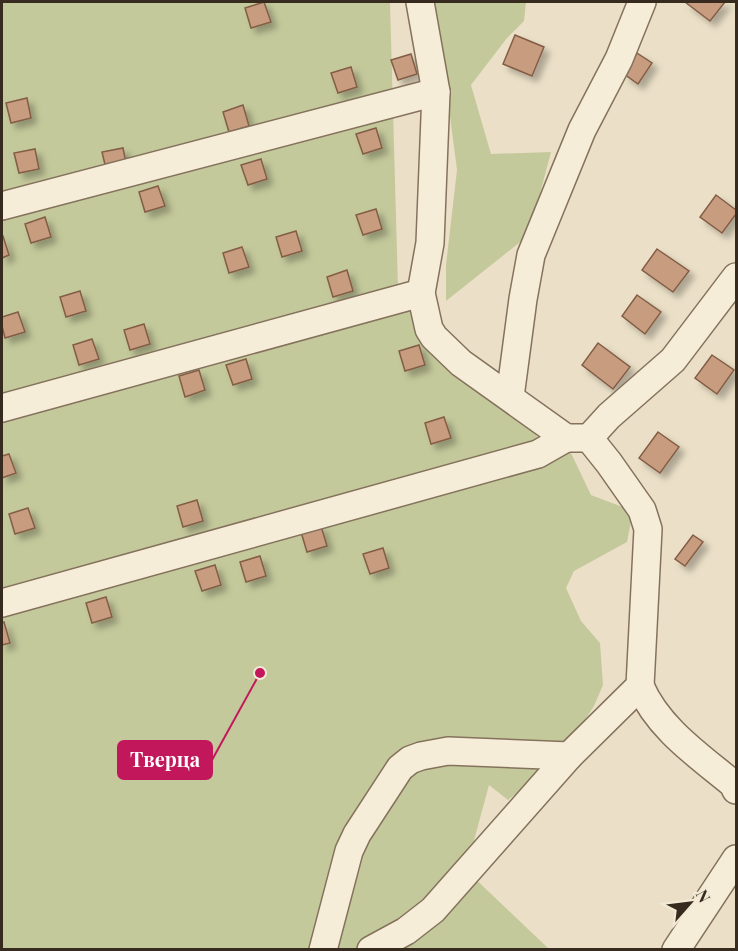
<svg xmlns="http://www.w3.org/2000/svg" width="738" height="951" font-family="'Playfair Display',serif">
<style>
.green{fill:#c4c99b}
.building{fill:#c79c7f;stroke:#835d45;stroke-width:1.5;filter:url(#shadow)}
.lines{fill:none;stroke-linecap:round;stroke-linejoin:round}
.minor-casing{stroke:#85725d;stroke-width:30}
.minor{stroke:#f6edd9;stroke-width:27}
.leader{fill:none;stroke:#c2185b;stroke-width:2}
.callout-dot{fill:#c2185b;stroke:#f3ead6;stroke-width:2}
.callout{fill:#c2185b;stroke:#c2185b;stroke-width:2}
.callout-label{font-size:20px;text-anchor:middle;font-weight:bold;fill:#fff}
</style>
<defs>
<filter id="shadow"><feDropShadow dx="5.5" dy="5.5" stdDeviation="3" flood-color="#0004"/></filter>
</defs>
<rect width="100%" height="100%" fill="#ebe0c7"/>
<!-- green -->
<g class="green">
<path d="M2 2H390L398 288 558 459 570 451 591 495 633 511 627 542 574 571 566 588 581 621 600 643 603 685 594 706 559 759 508 800 489 785 466 870 549 949 2 950Z"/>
<path d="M435 2H526L524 21 507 38 471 85 491 154 551 152 529 235 446 301V265L457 170Z"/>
</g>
<!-- building -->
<g class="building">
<path d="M264 2 271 22 251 28 245 8Z"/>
<path d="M685 2H725L710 21Z"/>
<path d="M515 35 544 47 532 76 503 64Z"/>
<path d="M637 53 652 63 638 84 624 74Z"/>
<path d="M411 54 417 74 398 80 391 60Z"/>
<path d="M351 67 357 87 338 93 331 73Z"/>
<path d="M27 98 31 118 11 123 6 103Z"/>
<path d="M243 105 249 126 229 132 223 112Z"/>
<path d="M376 128 382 148 363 154 356 134Z"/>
<path d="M123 148 127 168 107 173 102 152Z"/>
<path d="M35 149 39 169 19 173 14 153Z"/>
<path d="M261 159 267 179 248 185 241 165Z"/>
<path d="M158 186 165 206 145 212 139 192Z"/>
<path d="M716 195 736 210V214L722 233 700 217Z"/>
<path d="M376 209 382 229 363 235 356 215Z"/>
<path d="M45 217 51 237 31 243 25 224Z"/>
<path d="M296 231 302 251 282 257 276 237Z"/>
<path d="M2 236H3L9 255 2 258Z"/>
<path d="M242 247 249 267 229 273 223 253Z"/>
<path d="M657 249 689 271 673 292 642 270Z"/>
<path d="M347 270 353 291 333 297 327 277Z"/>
<path d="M80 291 86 311 66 317 60 297Z"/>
<path d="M637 295 661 312 645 334 622 316Z"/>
<path d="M18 312 25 332 5 338 2 326V317Z"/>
<path d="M144 324 150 344 130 350 124 330Z"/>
<path d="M92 339 99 359 79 365 73 345Z"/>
<path d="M598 343 630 367 613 389 582 365Z"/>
<path d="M419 345 425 365 405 371 399 351Z"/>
<path d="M712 355 734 370 717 394 695 378Z"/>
<path d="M246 359 252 379 233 385 226 365Z"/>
<path d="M199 370 205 390 185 397 179 376Z"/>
<path d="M444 417 451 438 431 444 425 423Z"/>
<path d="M658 432 679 447 660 473 639 458Z"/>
<path d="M9 454 16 473 2 478V456Z"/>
<path d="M197 500 203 521 183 527 177 506Z"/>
<path d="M28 508 35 528 15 534 9 514Z"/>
<path d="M321 526 327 546 307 552 301 532Z"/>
<path d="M693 535 703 542 685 566 675 559Z"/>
<path d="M383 548 389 568 370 574 363 554Z"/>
<path d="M260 556 266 576 246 582 240 562Z"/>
<path d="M215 565 221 585 202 591 195 571Z"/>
<path d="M106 597 112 617 92 623 86 603Z"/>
<path d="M4 622 10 643 2 645V623Z"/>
</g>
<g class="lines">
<defs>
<g id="minor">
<path d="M2 206 436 92"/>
<path d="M510 397 523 299 531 255 582 130 619 59 642 2"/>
<path d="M2 408 421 293"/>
<path d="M589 438 609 416 673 360 736 277"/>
<path d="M2 603 538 454 566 438 461 363 434 337 429 329 421 293 430 243 436 92 420 2"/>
<path d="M640 686C658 728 698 755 733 784L736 790"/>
<path d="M323 950 349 851 357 834 400 768 410 760 421 756 448 751 569 756 640 686 648 529 642 510 609 463 589 438H566"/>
<path d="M371 950 406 931 433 910 569 756"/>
<path d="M676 950 736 859"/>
</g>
</defs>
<!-- minor casing -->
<use href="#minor" class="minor-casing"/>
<!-- minor -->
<use href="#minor" class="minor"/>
</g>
<!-- callouts -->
<path class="leader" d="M260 673L212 760"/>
<circle class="callout-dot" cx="260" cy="673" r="6"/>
<rect class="callout" x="118" y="741" width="94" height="38" rx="6"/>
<g class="callout-label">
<text x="165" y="767">Тверца</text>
</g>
<!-- border -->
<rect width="738" height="951" fill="none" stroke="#372b20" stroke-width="6"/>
<!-- north arrow -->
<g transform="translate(690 903) rotate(62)" stroke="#f3ead6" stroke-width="4.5" paint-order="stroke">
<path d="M0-4.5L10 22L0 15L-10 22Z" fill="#372b20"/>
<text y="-9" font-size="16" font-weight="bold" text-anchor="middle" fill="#372b20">N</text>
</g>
</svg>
